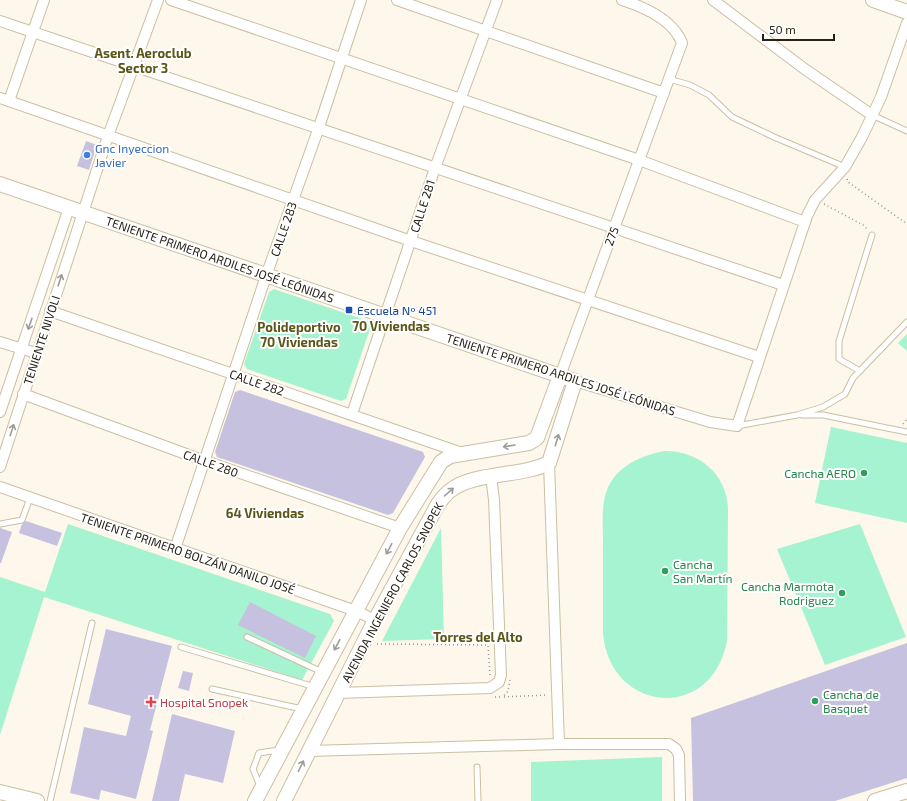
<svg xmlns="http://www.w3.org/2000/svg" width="907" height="801" font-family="'Exo 2',sans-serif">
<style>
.green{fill:#a5f3d0}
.building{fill:#c6c1df}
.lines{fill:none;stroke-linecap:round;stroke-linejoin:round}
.lane-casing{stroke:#ccbfa2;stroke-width:7}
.street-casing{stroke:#ccbfa2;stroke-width:12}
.secondary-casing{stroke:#ccbfa2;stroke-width:16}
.path{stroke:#999388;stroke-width:1.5;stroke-dasharray:1 3;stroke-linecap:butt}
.lane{stroke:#fff;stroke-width:5}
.street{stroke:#fff;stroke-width:10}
.secondary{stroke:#fff;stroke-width:14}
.oneway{stroke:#9e9c97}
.shop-dot{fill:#3f7fe0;stroke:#fff;stroke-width:1.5}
.transit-dot{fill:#1a4fb4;stroke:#fff;stroke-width:1.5}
.leisure-dot{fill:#2e9e5b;stroke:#fff;stroke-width:1.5}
.health-dot{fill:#e0444e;stroke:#fff;stroke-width:1.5}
.labels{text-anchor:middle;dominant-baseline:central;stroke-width:4;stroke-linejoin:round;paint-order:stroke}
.shop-label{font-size:12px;fill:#366cbe;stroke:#fff;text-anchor:start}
.street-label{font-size:12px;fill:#272217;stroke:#fff}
.transit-label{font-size:12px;fill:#164399;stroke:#fff;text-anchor:start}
.leisure-label{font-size:12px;fill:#27864d;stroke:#fff;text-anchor:end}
.health-label{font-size:12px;fill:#be3a42;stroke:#fff;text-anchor:start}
.neighbourhood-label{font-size:13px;font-weight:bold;fill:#5c5619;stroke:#fff}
</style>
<rect width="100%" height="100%" fill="#fdf7ec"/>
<!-- green -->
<g class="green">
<path d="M274 289 368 321 371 326 346 399 341 401 247 369 244 364 269 292Z"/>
<path d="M907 334V351L898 343Z"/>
<path d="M831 427 907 443V523L815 503Z"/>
<path d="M665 451C699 451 727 474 728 509L727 641C711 724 609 712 603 633 603 602 603 572 603 541 603 525 601 505 607 490 616 466 642 455 665 451Z"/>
<path d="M68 524 330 614 334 621 302 680 44 597 0 735V577L45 592Z"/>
<path d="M860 524 906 637 825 665 777 549Z"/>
<path d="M441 528 444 639 381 641H382Z"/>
<path d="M662 757V801H531V762Z"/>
</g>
<!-- building -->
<g class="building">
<path d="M86 141 97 145 89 170 77 166Z"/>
<path d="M240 390 423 452 425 457 393 513 388 515 217 457 215 452 235 392Z"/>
<path d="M26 521 62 533 57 546 19 533 22 524Z"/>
<path d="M0 528 12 532 1 563H0Z"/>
<path d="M250 602 316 636 305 658 238 625Z"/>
<path d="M106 629 172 646 150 730 153 731 136 799 101 790 99 800 70 793 84 727 126 736 131 716 88 704Z"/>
<path d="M907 643V778L835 801H693L691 718Z"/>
<path d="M183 671 193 673 189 691 178 688Z"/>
<path d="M172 714 235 731 223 783 185 774 179 801H152Z"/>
</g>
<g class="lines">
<defs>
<g id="lane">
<path d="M669 79 690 85 709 95 732 117 774 137 845 167"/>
<path d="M872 115 907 131"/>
<path d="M860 371 839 359V341L872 235"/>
<path d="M802 415H823L907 432"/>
<path d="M737 426 797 415 823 407 845 394 853 378 907 322"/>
<path d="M0 524 22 520 30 498"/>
<path d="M247 637 322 672"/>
<path d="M181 647 315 687"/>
<path d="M212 689 302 709"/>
<path d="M477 767 478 801"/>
<path d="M260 786 253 769 259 753 279 750"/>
<path d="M50 801 92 623"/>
</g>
<g id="street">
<path d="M171 0 639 160 805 222"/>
<path d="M397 0 664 93"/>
<path d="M713 0 806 70 872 115"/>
<path d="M0 21 783 285"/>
<path d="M0 98 411 241 759 357"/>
<path d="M9 101 44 0"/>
<path d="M50 311 462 453"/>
<path d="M0 342 36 353"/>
<path d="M560 376 682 43C673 19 644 7 622 0"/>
<path d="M575 381 710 422 737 426 807 216 815 200 845 167 862 137 881 97 907 23"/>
<path d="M23 394 205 461 400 528"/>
<path d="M0 412 69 208"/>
<path d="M352 414 435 168 497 0"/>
<path d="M549 463 559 744"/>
<path d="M0 467 108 136 158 0"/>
<path d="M0 487 356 611 375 620"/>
<path d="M175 549 266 276 318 130 361 0"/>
<path d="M338 693 490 688 499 682 501 675 494 500 491 476"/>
<path d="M309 751 559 744H669L676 749 679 755 680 801"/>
</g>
<g id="secondary">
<path d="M873 0 907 12"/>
<path d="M0 184 575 381 549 463C521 477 474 472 451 490 446 493 442 499 438 504L375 620 284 801"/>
<path d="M0 792 37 801"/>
<path d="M255 801 400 528 441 462 450 456 529 443 537 438 560 376"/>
<path d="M875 801 907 791"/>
</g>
</defs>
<!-- lane casing -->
<use href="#lane" class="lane-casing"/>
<!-- street casing -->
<use href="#street" class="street-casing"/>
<!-- secondary casing -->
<use href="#secondary" class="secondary-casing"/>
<!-- path -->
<g class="path">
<path d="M847 179 848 182 907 224"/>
<path d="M824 204 863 225 867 229"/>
<path d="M903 424 907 419"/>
<path d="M377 644 488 645 490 676H491"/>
<path d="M510 680 508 691 503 697 547 695"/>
<path d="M495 697H503"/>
</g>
<!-- lane -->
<use href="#lane" class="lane"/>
<!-- street -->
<use href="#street" class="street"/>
<!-- secondary -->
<use href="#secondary" class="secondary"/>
</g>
<!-- one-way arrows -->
<defs><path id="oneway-shaft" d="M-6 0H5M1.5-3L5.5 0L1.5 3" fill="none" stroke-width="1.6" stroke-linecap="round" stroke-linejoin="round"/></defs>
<g class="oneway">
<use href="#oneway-shaft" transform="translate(60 280) rotate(-72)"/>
<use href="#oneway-shaft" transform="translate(30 324) rotate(109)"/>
<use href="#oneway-shaft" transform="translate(12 430) rotate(-72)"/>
<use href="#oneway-shaft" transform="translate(557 440) rotate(-73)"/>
<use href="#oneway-shaft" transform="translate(509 446) rotate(171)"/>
<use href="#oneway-shaft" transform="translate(449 492) rotate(-42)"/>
<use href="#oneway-shaft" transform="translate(389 549) rotate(118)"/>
<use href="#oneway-shaft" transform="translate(337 645) rotate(118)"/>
<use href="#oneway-shaft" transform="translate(301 766) rotate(-64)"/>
</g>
<!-- markers -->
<circle class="shop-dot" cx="87" cy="155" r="4"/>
<rect class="transit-dot" x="345" y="306" width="8" height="8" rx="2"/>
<g class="leisure-dot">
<circle cx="864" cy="473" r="4"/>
<circle cx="665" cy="571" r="4"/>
<circle cx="842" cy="593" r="4"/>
<circle cx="815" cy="701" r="4"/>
</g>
<path class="health-dot" d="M149 696h4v4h4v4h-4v4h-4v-4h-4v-4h4z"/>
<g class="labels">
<!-- shop labels -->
<g class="shop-label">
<text x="95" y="148">Gnc Inyeccion<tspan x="95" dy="14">Javier</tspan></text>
</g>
<!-- street labels -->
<g class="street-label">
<text transform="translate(422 206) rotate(-72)">CALLE 281</text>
<text transform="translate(283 229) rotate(-71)">CALLE 283</text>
<text transform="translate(611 236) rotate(-69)">275</text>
<text transform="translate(220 259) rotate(19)">TENIENTE PRIMERO ARDILES JOSÉ LEÓNIDAS</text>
<text transform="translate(41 340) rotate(-72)">TENIENTE NIVOLI</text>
<text transform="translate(561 374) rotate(18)">TENIENTE PRIMERO ARDILES JOSÉ LEÓNIDAS</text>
<text transform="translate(257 382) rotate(19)">CALLE 282</text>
<text transform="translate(211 463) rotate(20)">CALLE 280</text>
<text transform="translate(188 553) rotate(19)">TENIENTE PRIMERO BOLZÁN DANILO JOSÉ</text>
<text transform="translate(392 592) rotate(-62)">AVENIDA INGENIERO CARLOS SNOPEK</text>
</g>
<!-- transit labels -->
<g class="transit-label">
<text x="357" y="310">Escuela Nº 451</text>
</g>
<!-- leisure labels -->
<g class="leisure-label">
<text x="856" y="473">Cancha AERO</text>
<text x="673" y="564" text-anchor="start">Cancha<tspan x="673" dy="14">San Martín</tspan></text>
<text x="834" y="586">Cancha Marmota<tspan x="834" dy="14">Rodriguez</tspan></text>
<text x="823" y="694" text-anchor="start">Cancha de<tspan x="823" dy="14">Basquet</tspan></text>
</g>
<!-- health labels -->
<g class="health-label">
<text x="160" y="702">Hospital Snopek</text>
</g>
<!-- neighbourhood labels -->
<g class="neighbourhood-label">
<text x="143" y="53">Asent. Aeroclub<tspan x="143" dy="15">Sector 3</tspan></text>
<text x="391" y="326">70 Viviendas</text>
<text x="299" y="327">Polideportivo<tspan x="299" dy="15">70 Viviendas</tspan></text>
<text x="265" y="513">64 Viviendas</text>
<text x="478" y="637">Torres del Alto</text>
</g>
</g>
<!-- scale -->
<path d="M763 34v6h71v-6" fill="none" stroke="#272217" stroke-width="2"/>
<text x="769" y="34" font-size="12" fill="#272217" stroke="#ffffff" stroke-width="3" paint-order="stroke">50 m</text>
</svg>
